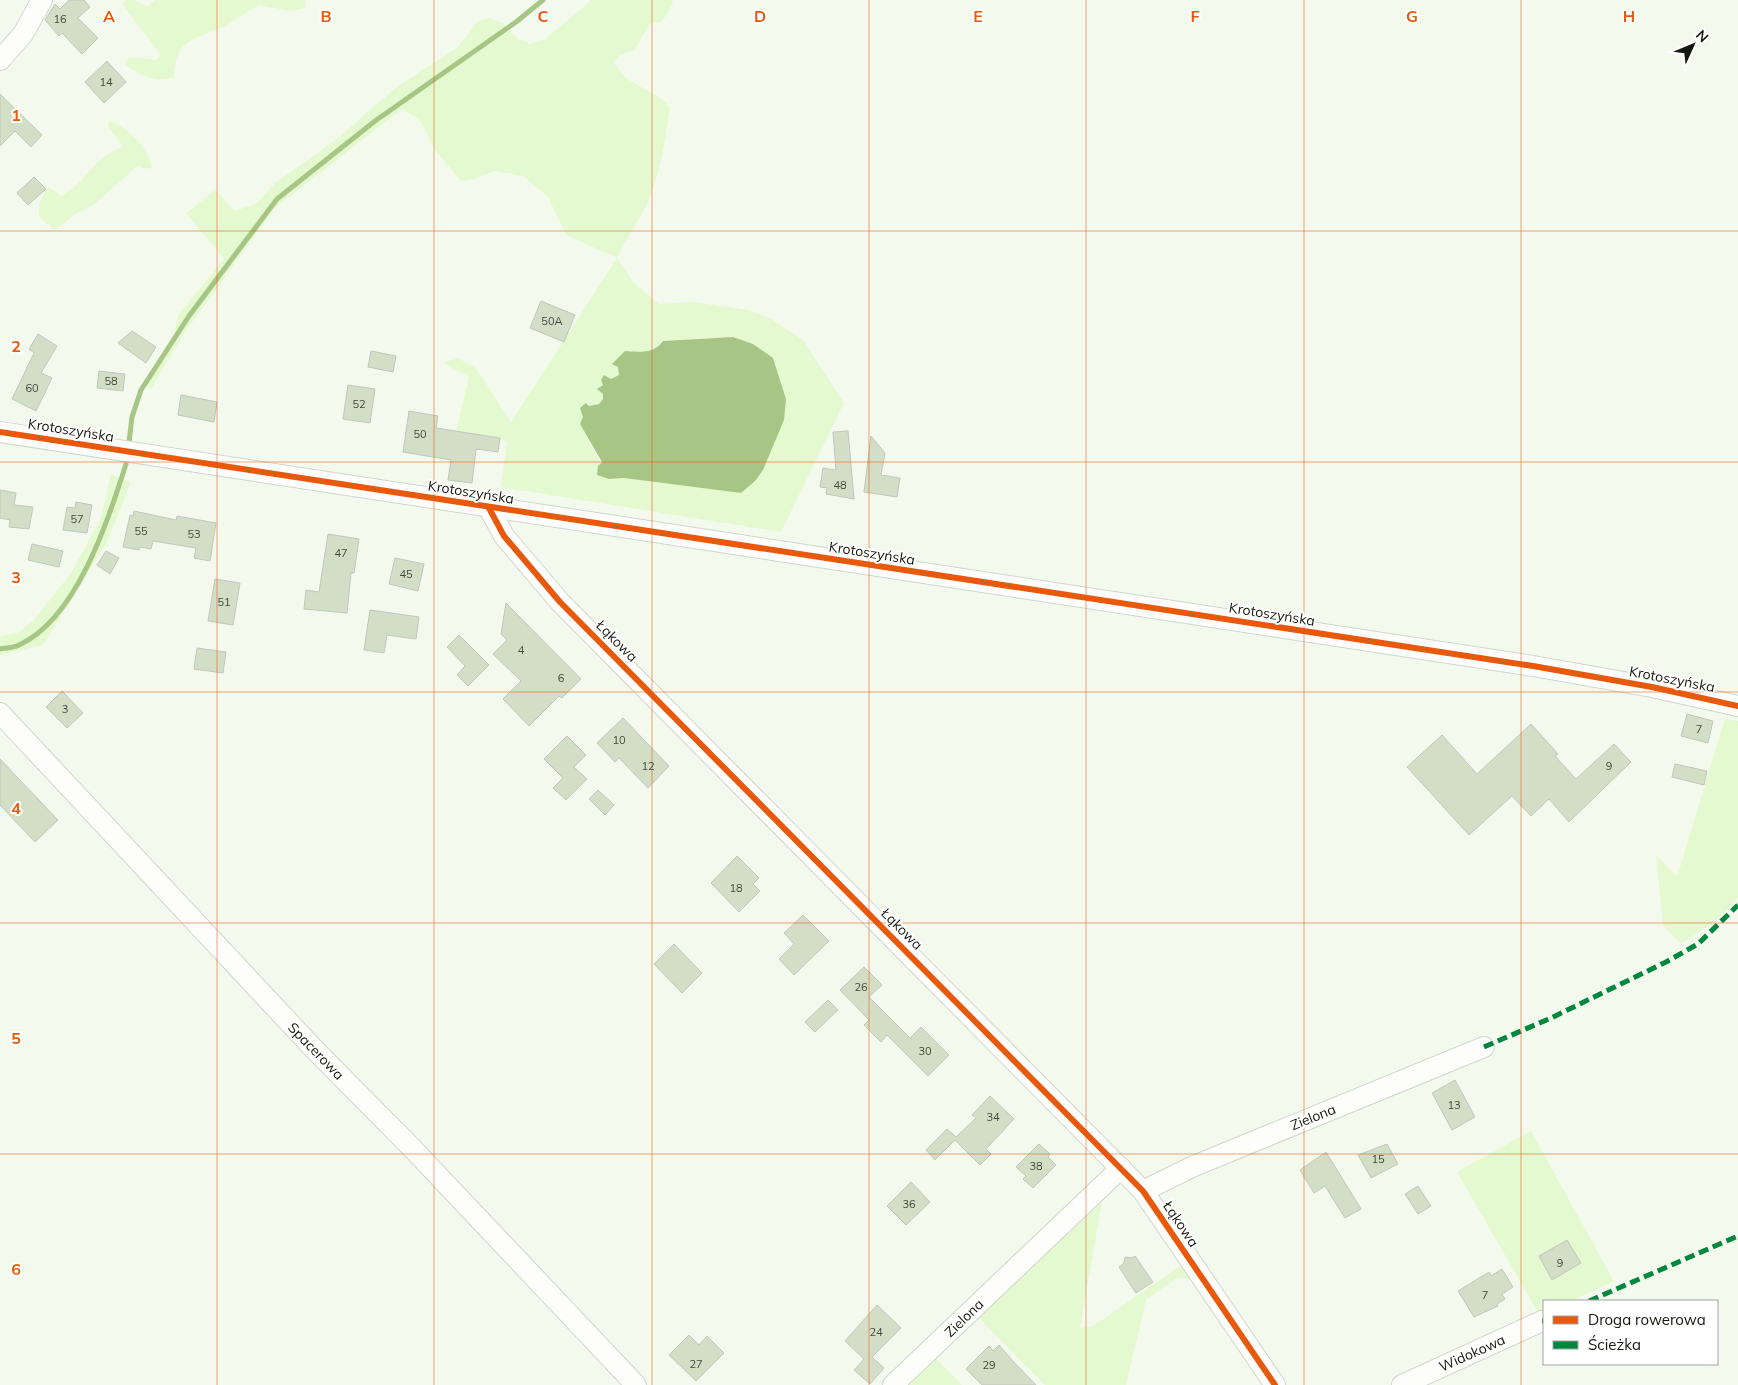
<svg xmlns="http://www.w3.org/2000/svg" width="1738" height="1385" font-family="Mulish,sans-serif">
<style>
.green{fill:#e5f9d1;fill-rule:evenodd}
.water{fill:#a7c685}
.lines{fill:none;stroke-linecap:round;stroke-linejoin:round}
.stream{stroke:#a7c685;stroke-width:5}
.building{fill:#d3dec7;stroke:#c2c7bd}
.minor-casing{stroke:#d1d6cc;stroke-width:22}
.minor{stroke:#fdfefc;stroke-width:20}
.quiet{stroke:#00873e;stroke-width:5;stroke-dasharray:10 5;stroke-linecap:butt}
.cycleway-casing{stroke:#fff;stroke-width:9}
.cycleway{stroke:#e8590c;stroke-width:6}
.grid{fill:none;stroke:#e8590c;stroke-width:1;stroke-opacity:0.55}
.labels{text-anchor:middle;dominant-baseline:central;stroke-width:4;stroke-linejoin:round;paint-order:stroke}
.number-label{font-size:11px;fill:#43493d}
.street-label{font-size:14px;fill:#13170f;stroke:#fff}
.grid-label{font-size:16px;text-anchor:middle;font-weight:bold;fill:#e8590c;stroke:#fff;stroke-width:4;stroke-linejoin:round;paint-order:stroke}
</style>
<rect width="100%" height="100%" fill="#f3faed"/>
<!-- green -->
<g class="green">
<path d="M126 0H134L148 6 155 0H306L305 8 290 11 259 5C246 13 234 22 221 28 191 41 176 39 174 77 158 84 138 75 125 64L129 57 156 60 161 55 122 4Z"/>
<path d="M592 0H672L673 3 662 22 650 23 635 50 619 55 614 63C629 89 654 87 670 107 665 141 661 172 647 204 638 223 625 239 617 258L634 283 659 304 692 302 749 310 773 320 803 340 844 403 781 532 501 487 507 442 500 438 456 431 469 377 443 363 458 358 476 368 511 422 617 258 566 235 548 197 523 176 495 171 474 179 461 181 435 150 421 121 402 109 275 208 185 332 151 389 144 383 173 336 179 313 224 259 186 213 215 190 235 211 257 203 275 183 333 142 398 86 458 47 478 21 489 18 503 23 517 38 530 44 545 39ZM733 337 773 358 786 399 763 470 741 493 624 478 609 479 580 424 589 406 599 404 603 399V394L598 389 603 385 604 375 611 379 619 375 618 367 613 364 658 347 663 341Z"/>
<path d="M109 120C128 128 147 146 152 167L146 169 138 166 92 206 77 213 54 230 39 216C38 204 41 196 49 187L61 196C85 184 95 156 122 147L119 140 108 127Z"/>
<path d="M111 474 131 482 106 544 43 645 0 655V636L19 632 34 620 71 573 101 518Z"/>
<path d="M1725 719 1738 721V898L1715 922 1681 944 1663 925 1656 855 1677 877Z"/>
<path d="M1531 1131 1614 1281 1572 1301H1544V1315L1540 1316 1457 1172Z"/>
<path d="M1103 1196 1080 1328 1093 1326 1183 1264 1190 1279 1177 1278 1146 1300 1126 1385H1045L977 1316Z"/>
<path d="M935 1357 962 1385H907Z"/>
</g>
<!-- water -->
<path class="water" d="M733 337 753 344 773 358 786 399 784 420 763 470 755 481 741 493 624 478 609 479 597 475 598 466 602 462 580 424 583 417 580 408 586 403 589 406 599 404 603 399V394L597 389 603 385 601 380 604 375 611 379 619 375 618 367 612 364 625 351C639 352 654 354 663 341Z"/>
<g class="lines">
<!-- stream -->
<g class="stream">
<path d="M129 442 132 417 141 390 189 316 277 199 375 121 516 22 543 0"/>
<path d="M0 649C6 648 13 648 19 645 77 619 108 520 126 464"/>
</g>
</g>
<!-- building -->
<g class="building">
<path d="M69 0H84L90 7 78 18 98 38 82 54 62 33 59 36 45 20 55 4 60 9Z"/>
<path d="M107 61 126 82 104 103 85 82Z"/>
<path d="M0 94 42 135 31 147 15 131 0 146Z"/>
<path d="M34 177 46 189 28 205 17 193Z"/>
<path d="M541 301 575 315 564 342 530 328Z"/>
<path d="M132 331 156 347 146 363 118 343Z"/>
<path d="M38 334 57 346 41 373 52 378 36 411 12 399 34 353 29 349Z"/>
<path d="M371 351 396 356 393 372 368 367Z"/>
<path d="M99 371 125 374 123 391 97 388Z"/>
<path d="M348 385 375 389 370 423 343 419Z"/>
<path d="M181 395 217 402 214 422 178 415Z"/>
<path d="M409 411 438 416 436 428 500 438 498 452 476 449 472 483 448 480 451 460 403 452Z"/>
<path d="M848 431 854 499 826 494 827 488 820 487 823 468 836 470 833 432Z"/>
<path d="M871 436 885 453 881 475 900 478 897 497 864 492Z"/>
<path d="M0 490 16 493 14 505 33 507 29 529 9 527 10 520 0 518Z"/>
<path d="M76 502 92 505 87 533 63 530 67 507 75 508Z"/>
<path d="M134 511 176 520 177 516 216 523 210 561 194 558 196 548 153 541 151 549 140 547 139 550 123 547 130 515 133 516Z"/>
<path d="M328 534 359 539 354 573H351L347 613 304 609 306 590 319 592Z"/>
<path d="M32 544 63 551 59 567 28 560Z"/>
<path d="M106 551 119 558 110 574 97 565Z"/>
<path d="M395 558 424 564 418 591 389 584Z"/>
<path d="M215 579 240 583 233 625 208 621Z"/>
<path d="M506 603 581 679 562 698 559 696 529 726 503 699 521 681 493 654 507 640 501 634Z"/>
<path d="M370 610 419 617 416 639 387 635 384 653 364 650Z"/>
<path d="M459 635 489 665 468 686 457 675 465 666 447 647Z"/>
<path d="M197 648 226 652 223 673 194 669Z"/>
<path d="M62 691 83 713 67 728 46 707Z"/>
<path d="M1687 714 1713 721 1708 743 1681 736Z"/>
<path d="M623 718 669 766 648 788 619 758 615 762 597 743Z"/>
<path d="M1531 724 1558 754 1555 756 1576 779 1614 744 1631 762 1569 822 1549 799 1531 816 1512 796 1469 835 1407 767 1442 735 1477 774Z"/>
<path d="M567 736 586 755 574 767 587 779 566 800 553 788 563 778 544 759Z"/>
<path d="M0 759 58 820 35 842 0 805Z"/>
<path d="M1675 764 1707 771 1704 785 1672 777Z"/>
<path d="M598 790 614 805 605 815 589 799Z"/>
<path d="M737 856 759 878 753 884 760 891 739 912 711 883Z"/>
<path d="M803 915 829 941 794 975 779 959 794 944 784 933Z"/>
<path d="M674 944 702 973 682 993 654 964Z"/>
<path d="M864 967 882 985 869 997 910 1038 921 1027 949 1055 928 1076 887 1035 881 1042 864 1025 869 1020 840 990Z"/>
<path d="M828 1000 838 1010 815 1032 805 1022Z"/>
<path d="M1455 1080 1475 1117 1452 1130 1432 1093Z"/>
<path d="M990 1096 1014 1119 986 1149 991 1154 980 1165 955 1140 935 1160 926 1150 947 1129 956 1137 976 1118 972 1115Z"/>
<path d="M1039 1144 1050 1154 1048 1157 1056 1165 1033 1188 1023 1179 1026 1176 1016 1167Z"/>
<path d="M1387 1144 1398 1164 1371 1178 1358 1155Z"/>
<path d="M1326 1152 1361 1209 1345 1218 1325 1186 1314 1193 1300 1170Z"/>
<path d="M911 1182 930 1202 906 1225 887 1206Z"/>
<path d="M1418 1186 1431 1206 1418 1214 1405 1194Z"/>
<path d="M1567 1240 1581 1263 1552 1280 1539 1256Z"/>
<path d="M1135 1256 1153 1282 1136 1293 1119 1267 1124 1263 1125 1257 1132 1258Z"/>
<path d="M1502 1269 1513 1287 1502 1294 1505 1299 1497 1304 1498 1306 1474 1317 1458 1291 1489 1272 1491 1276Z"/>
<path d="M877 1305 901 1328 872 1357 884 1368 870 1384 854 1370 864 1359 845 1341Z"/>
<path d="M689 1335 699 1345 707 1336 724 1353 696 1381 669 1355Z"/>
<path d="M999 1345 1011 1359 1036 1385H982L966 1369 989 1346 993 1351Z"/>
</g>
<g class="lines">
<defs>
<g id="minor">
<path d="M0 60 23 34 42 0"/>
<path d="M0 432 1533 666 1652 687 1738 706"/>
<path d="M489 508 504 536 560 602 1143 1191 1275 1385"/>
<path d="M0 713 314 1049 412 1148 636 1385"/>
<path d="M1143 1191 1194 1166 1484 1047"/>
<path d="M893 1385 1121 1168"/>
<path d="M1402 1385 1542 1321"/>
</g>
</defs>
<!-- minor casing -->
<use href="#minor" class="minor-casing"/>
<!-- minor -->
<use href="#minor" class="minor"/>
<!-- quiet -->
<g class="quiet">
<path d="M1484 1047 1551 1018 1666 962 1698 944 1738 905"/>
<path d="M1589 1301 1738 1236"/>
<path d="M1542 1321H1544"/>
</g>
<defs>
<g id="cycleway">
<path d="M0 432 1533 666 1652 687 1738 706"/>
<path d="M489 508 504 536 560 602 1143 1191 1275 1385"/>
</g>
</defs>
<!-- cycleway casing -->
<use href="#cycleway" class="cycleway-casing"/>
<!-- cycleway -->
<use href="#cycleway" class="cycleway"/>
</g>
<!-- grid -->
<path class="grid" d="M217 0V1385M434 0V1385M652 0V1385M869 0V1385M1086 0V1385M1304 0V1385M1521 0V1385M0 231H1738M0 462H1738M0 692H1738M0 923H1738M0 1154H1738"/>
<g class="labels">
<!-- number labels -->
<g class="number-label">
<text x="60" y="19">16</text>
<text x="106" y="82">14</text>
<text x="552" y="321">50A</text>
<text x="111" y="381">58</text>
<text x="32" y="388">60</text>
<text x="359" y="404">52</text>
<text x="420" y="434">50</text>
<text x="840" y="485">48</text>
<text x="77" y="519">57</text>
<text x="141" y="531">55</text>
<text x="194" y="534">53</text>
<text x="341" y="553">47</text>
<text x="406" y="574">45</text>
<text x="224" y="602">51</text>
<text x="521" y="650">4</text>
<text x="561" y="678">6</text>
<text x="65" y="709">3</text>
<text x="1699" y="729">7</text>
<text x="619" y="740">10</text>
<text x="648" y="766">12</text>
<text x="1609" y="766">9</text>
<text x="736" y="888">18</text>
<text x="861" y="987">26</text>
<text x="925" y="1051">30</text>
<text x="1454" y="1105">13</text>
<text x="993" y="1117">34</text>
<text x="1378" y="1159">15</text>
<text x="1036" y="1166">38</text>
<text x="909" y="1204">36</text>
<text x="1560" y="1263">9</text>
<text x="1485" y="1295">7</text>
<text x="876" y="1332">24</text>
<text x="696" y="1364">27</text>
<text x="989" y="1365">29</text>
</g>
<!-- street labels -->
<g class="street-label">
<text transform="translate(71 430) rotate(9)">Krotoszyńska</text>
<text transform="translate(471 492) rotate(9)">Krotoszyńska</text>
<text transform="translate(872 553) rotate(9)">Krotoszyńska</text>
<text transform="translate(1272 614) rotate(9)">Krotoszyńska</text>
<text transform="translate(617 641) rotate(45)">Łąkowa</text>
<text transform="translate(1672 679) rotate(11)">Krotoszyńska</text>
<text transform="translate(902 929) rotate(45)">Łąkowa</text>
<text transform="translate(316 1051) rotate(46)">Spacerowa</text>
<text transform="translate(1313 1117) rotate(-22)">Zielona</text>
<text transform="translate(1181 1224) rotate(56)">Łąkowa</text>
<text transform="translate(964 1318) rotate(-44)">Zielona</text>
<text transform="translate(1472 1353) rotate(-24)">Widokowa</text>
</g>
</g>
<g class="grid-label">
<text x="109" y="22">A</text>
<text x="326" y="22">B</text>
<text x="543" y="22">C</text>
<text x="760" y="22">D</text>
<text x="978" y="22">E</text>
<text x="1195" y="22">F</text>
<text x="1412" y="22">G</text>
<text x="1629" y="22">H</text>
<text x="16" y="121">1</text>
<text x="16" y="352">2</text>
<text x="16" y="583">3</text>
<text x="16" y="814">4</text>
<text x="16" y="1044">5</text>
<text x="16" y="1275">6</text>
</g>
<!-- legend -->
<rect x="1543" y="1300" width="175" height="65" fill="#ffffff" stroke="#a1a29f"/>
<rect x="1553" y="1316" width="25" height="8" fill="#e8590c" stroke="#a1a29f"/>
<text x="1588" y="1325" font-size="15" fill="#13170f">Droga rowerowa</text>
<rect x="1553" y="1341" width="25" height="8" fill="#00873e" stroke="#a1a29f"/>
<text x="1588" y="1350" font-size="15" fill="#13170f">Ścieżka</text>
<!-- north arrow -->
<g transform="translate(1693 45) rotate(46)" stroke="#ffffff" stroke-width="4" paint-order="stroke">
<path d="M0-4L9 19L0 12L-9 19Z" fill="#13170f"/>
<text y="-8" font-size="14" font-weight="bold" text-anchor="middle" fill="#13170f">N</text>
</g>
</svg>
